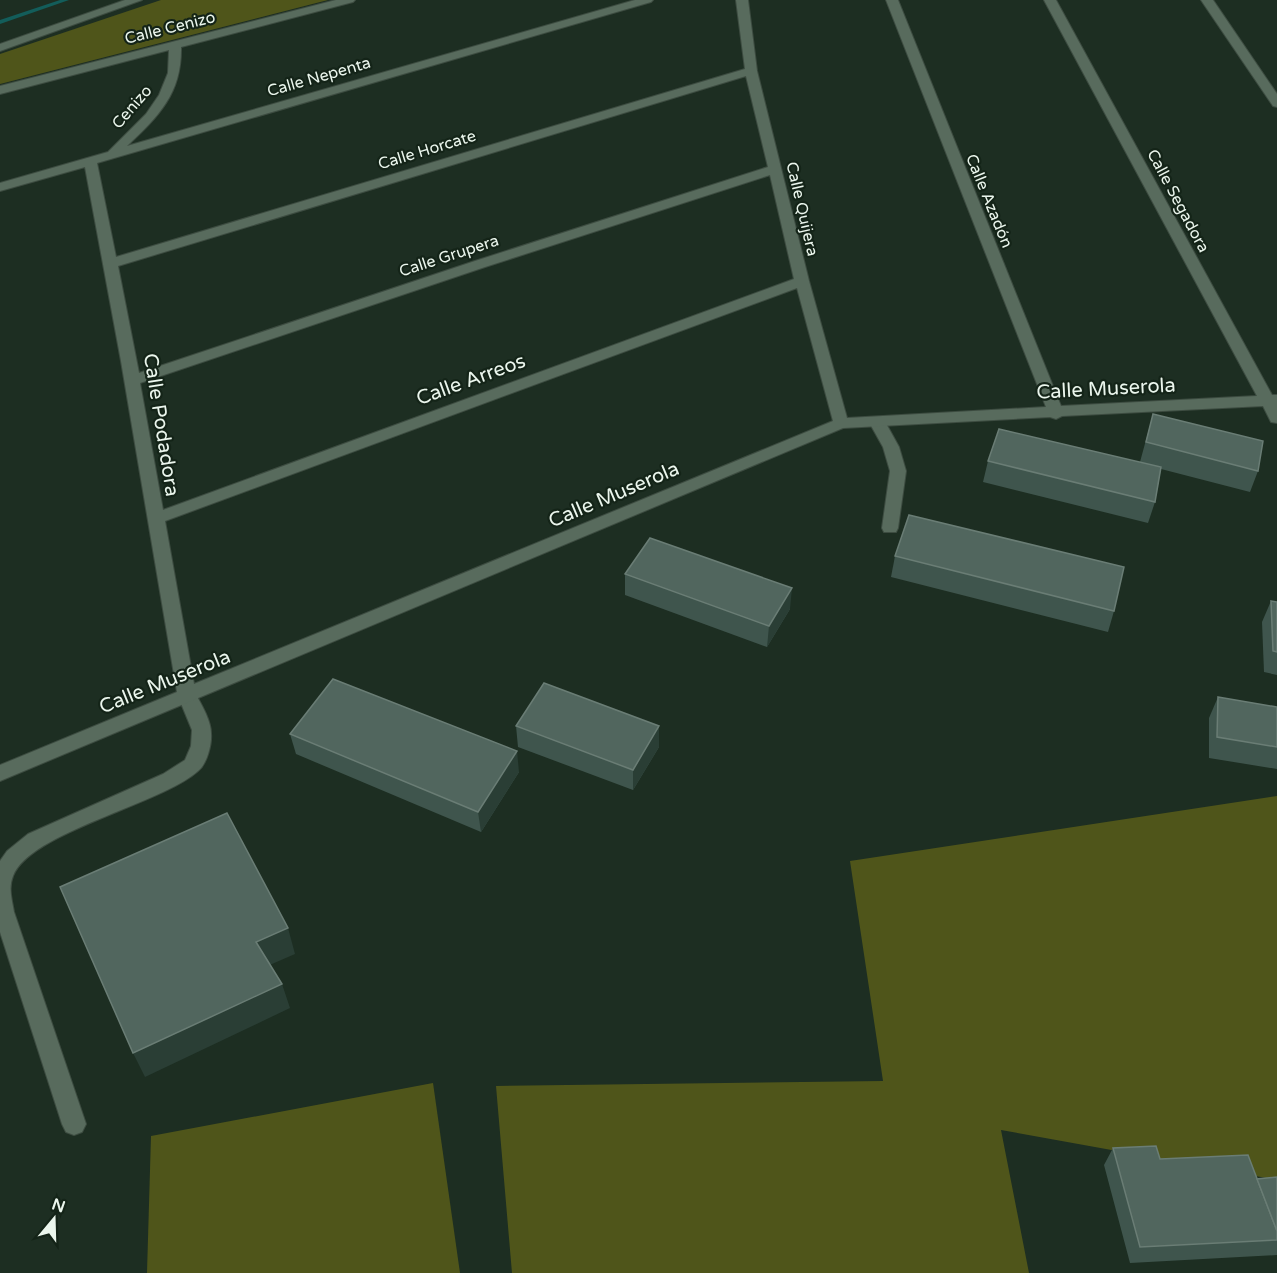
<svg xmlns="http://www.w3.org/2000/svg" width="1277" height="1273" font-family="'Varela Round',sans-serif">
<style>
.green{fill:#4f551a}
.lines{fill:none;stroke-linecap:round;stroke-linejoin:round}
.stream{fill:#135d5a;fill-rule:evenodd}
.lane-casing{stroke:#3d4c41;stroke-width:2}
.street-casing{stroke:#3d4c41;stroke-width:2}
.lane{fill:#586b5d;fill-rule:evenodd}
.street{fill:#586b5d;fill-rule:evenodd}
.wall{fill:#3f554d}
.shaded-wall{fill:#2a3e35}
.building{fill:#51665e;stroke:#6a7d75;stroke-width:1.5}
.labels{text-anchor:middle;dominant-baseline:central;stroke-width:4.5;stroke-linejoin:round;paint-order:stroke}
.far-street-label{font-size:16px;fill:#ebf6ed;stroke:#142418}
.street-label{font-size:20px;fill:#ebf6ed;stroke:#142418}
</style>
<rect width="100%" height="100%" fill="#1d2e22"/>
<!-- green -->
<g class="green">
<path d="M161 0H328L0 84V54Z"/>
<path d="M1277 796V1180L1001 1130 1029 1273H512L496 1086 883 1081 850 861Z"/>
<path d="M433 1083 460 1273H147L151 1136Z"/>
</g>
<g class="lines">
<!-- stream -->
<path class="stream" d="M60 0H69L0 24V20Z"/>
<defs>
<g id="lane">
<path d="M877 417 883 418 899 447 906 471 898 528 896 532H884L882 528 890 471 883 447 869 422Z"/>
<path d="M187 689 194 691C200 702 211 720 211 733 212 744 207 764 198 771 160 805 30 832 13 876 8 888 12 900 14 912L86 1124 82 1132 74 1135 66 1132 62 1124 0 932V861L7 851 28 834 163 774 185 760 191 746 192 730 178 696 180 691Z"/>
</g>
<g id="street">
<path d="M125 0H142L0 51V44Z"/>
<path d="M336 0H355L353 2 181 47C182 93 159 116 127 146L635 0H653L651 2 97 163 116 257 745 69 736 0H748L757 71 809 281 847 418 1046 407 886 0H898L1061 406 1257 396 1044 0H1056L1272 395H1277V423L1271 422 1263 406 1062 416 1056 419 1050 417 843 428 0 781V765L177 692 121 361 85 167 0 191V183L108 152 146 114 159 95 168 73 169 50 0 94V86ZM746 76 768 167 475 261 139 373 118 266ZM770 175 794 279 163 510 140 383 485 267ZM797 288 833 421 194 684 165 521Z"/>
<path d="M1201 0H1213L1277 94V107L1273 106Z"/>
</g>
</defs>
<!-- lane casing -->
<use href="#lane" class="lane-casing"/>
<!-- street casing -->
<use href="#street" class="street-casing"/>
<!-- lane -->
<use href="#lane" class="lane"/>
<!-- street -->
<use href="#street" class="street"/>
</g>
<!-- wall -->
<g class="wall">
<path d="M1153 414 1258 471 1250 492 1161 469 1155 502 1148 523 983 482 988 461 1140 462Z"/>
<path d="M895 556 1114 611 1108 632 891 577Z"/>
<path d="M625 574 790 609 767 647 625 595Z"/>
<path d="M1271 601 1277 602V675L1264 672 1262 622Z"/>
<path d="M1218 697 1277 707V769L1209 758V718Z"/>
<path d="M516 726H659V747L633 790 518 747Z"/>
<path d="M290 734 519 772 481 832 296 754Z"/>
<path d="M1113 1148 1160 1159 1257 1179 1277 1177V1255L1130 1263 1104 1165Z"/>
</g>
<!-- shaded-wall -->
<g class="shaded-wall">
<path d="M792 588 790 609 767 647 769 626Z"/>
<path d="M659 726V747L633 790V770Z"/>
<path d="M517 751 519 772 481 832 478 812Z"/>
<path d="M288 928 295 954 265 967 256 942Z"/>
<path d="M282 984 290 1008 145 1077 133 1053Z"/>
</g>
<!-- building -->
<g class="building">
<path d="M1153 414 1263 441 1258 471 1146 442Z"/>
<path d="M999 429 1161 467 1155 502 988 461Z"/>
<path d="M909 515 1124 567 1114 611 895 556Z"/>
<path d="M650 538 792 588 769 626 625 574Z"/>
<path d="M1271 601 1277 602V652L1273 651Z"/>
<path d="M333 679 517 751 478 812 290 734Z"/>
<path d="M544 683 659 726 633 770 516 726Z"/>
<path d="M1218 697 1277 707V747L1217 737Z"/>
<path d="M227 813 288 928 256 942 282 984 133 1053 60 887Z"/>
<path d="M1156 1146 1160 1159 1248 1155 1277 1231V1240L1140 1247 1113 1148Z"/>
<path d="M1277 1177V1231L1257 1179Z"/>
</g>
<g class="labels">
<!-- far-street labels -->
<g class="far-street-label">
<text transform="translate(170 28) rotate(-14)">Calle Cenizo</text>
<text transform="translate(319 77) rotate(-16)">Calle Nepenta</text>
<text transform="translate(132 107) rotate(-49)">Cenizo</text>
<text transform="translate(427 150) rotate(-17)">Calle Horcate</text>
<text transform="translate(989 201) rotate(68)">Calle Azadón</text>
<text transform="translate(1178 201) rotate(62)">Calle Segadora</text>
<text transform="translate(802 209) rotate(77)">Calle Quijera</text>
<text transform="translate(449 256) rotate(-18)">Calle Grupera</text>
</g>
<!-- street labels -->
<g class="street-label">
<text transform="translate(471 380) rotate(-20)">Calle Arreos</text>
<text transform="translate(1106 389) rotate(-3)">Calle Muserola</text>
<text transform="translate(161 425) rotate(81)">Calle Podadora</text>
<text transform="translate(614 495) rotate(-23)">Calle Muserola</text>
<text transform="translate(165 682) rotate(-22)">Calle Muserola</text>
</g>
</g>
<!-- north arrow -->
<g transform="translate(54 1219) rotate(19)" stroke="#142418" stroke-width="4.5" paint-order="stroke">
<path d="M0-4.5L10 22L0 15L-10 22Z" fill="#ebf6ed"/>
<text y="-9" font-size="16" font-weight="bold" text-anchor="middle" fill="#ebf6ed">N</text>
</g>
</svg>
